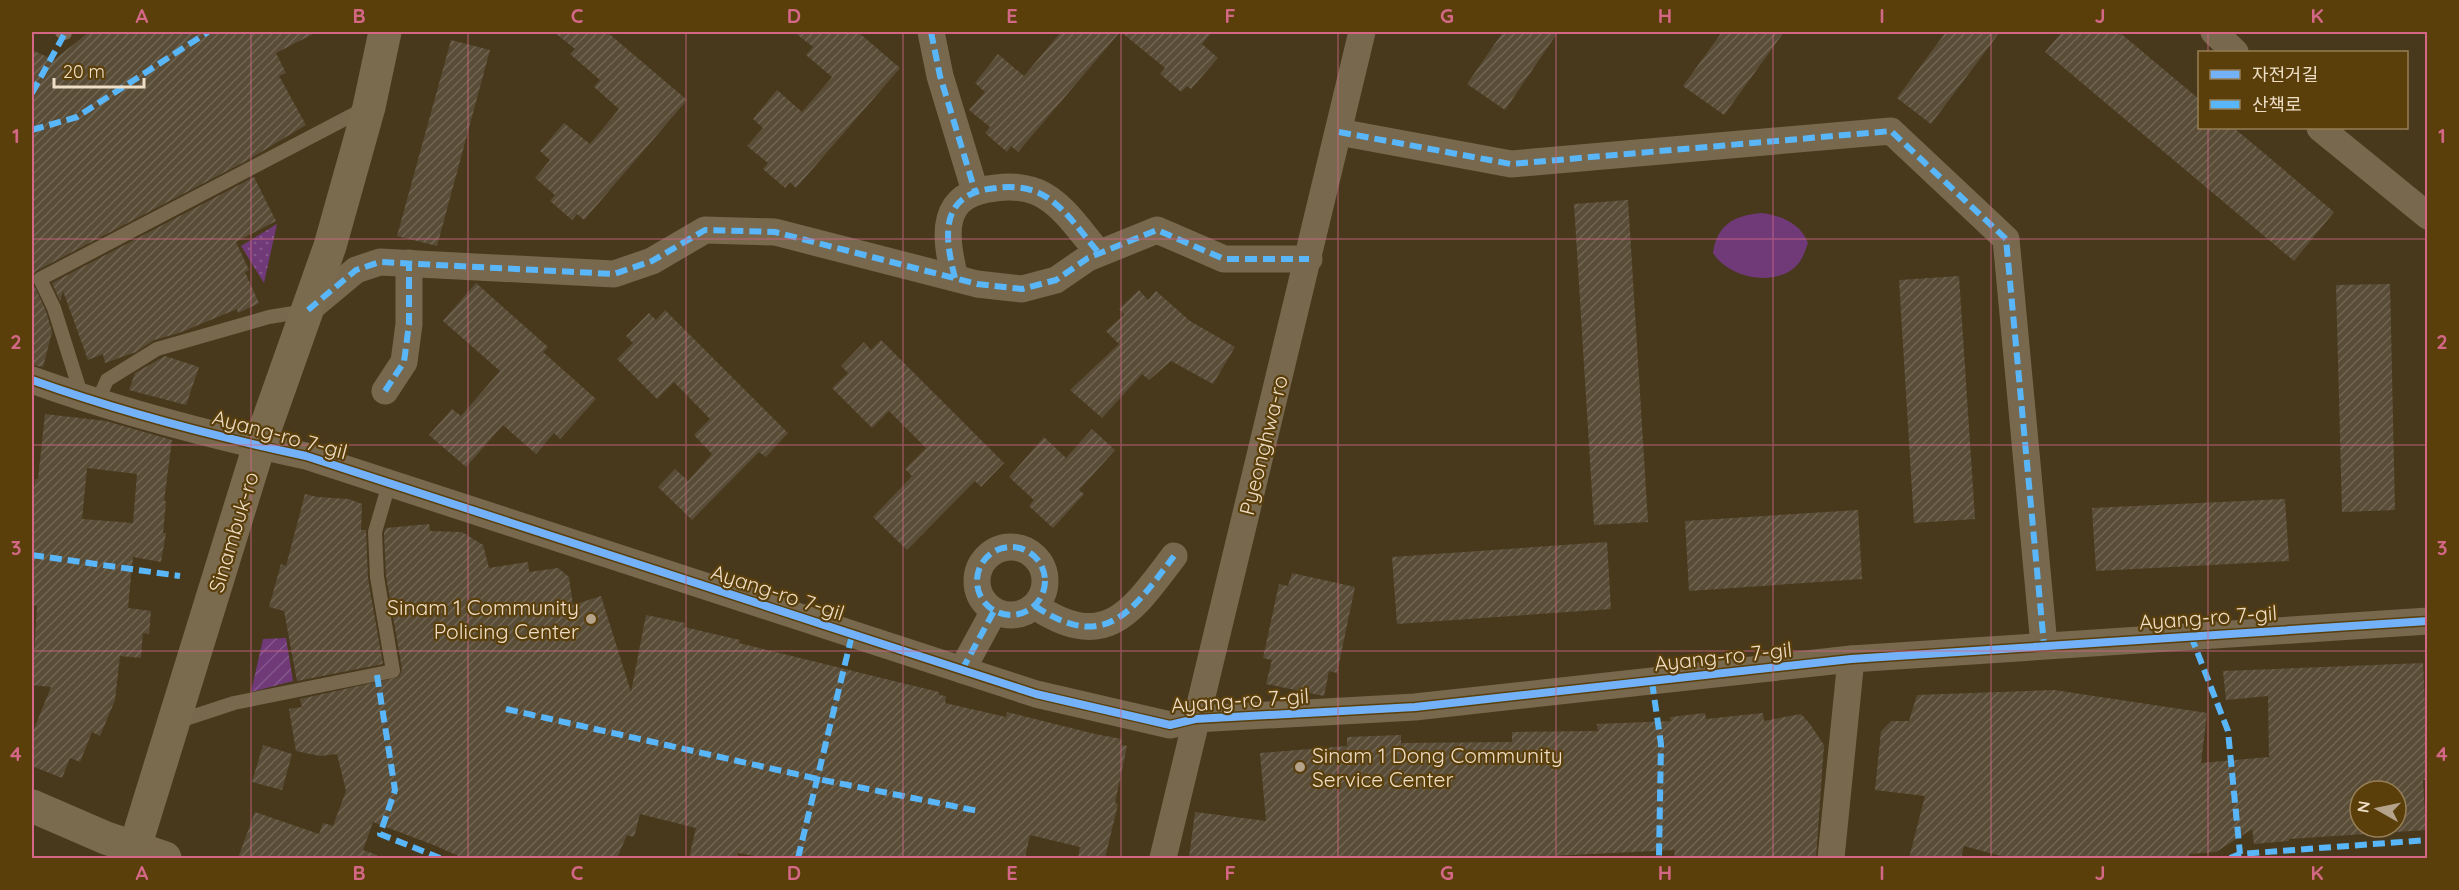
<svg xmlns="http://www.w3.org/2000/svg" width="2459" height="890" font-family="Quicksand,'Noto Sans KR',sans-serif">
<style>
.grass{fill:url(#grass-dots)}
.park{fill:#703a79}
.garden{fill:url(#garden-furrows)}
.building{fill:url(#building-hatch);fill-rule:evenodd}
.lines{fill:none;stroke-linecap:round;stroke-linejoin:round}
.lane{stroke:#77684e;stroke-width:14}
.street{stroke:#77684e;stroke-width:27}
.secondary{stroke:#7a6a4e;stroke-width:33}
.quiet{stroke:#59b6f9;stroke-width:6;stroke-dasharray:12 6;stroke-linecap:butt}
.cycleway-casing{stroke:#5a3f0b;stroke-width:11}
.cycleway{stroke:#73b2f8;stroke-width:8}
.grid{fill:none;stroke:#d46786;stroke-width:1.5;stroke-opacity:0.55}
.poi-dot{fill:#b5a48b;stroke:#5a3f0b;stroke-width:2}
.labels{text-anchor:middle;dominant-baseline:central;stroke-width:4.5;stroke-linejoin:round;paint-order:stroke}
.street-label{font-size:21px;fill:#efdec6;stroke:#5a3f0b}
.poi-label{font-size:21px;fill:#efdec6;stroke:#5a3f0b;text-anchor:end}
.neatline{fill:none;stroke:#d46786;stroke-width:2}
.grid-label{font-size:20px;text-anchor:middle;font-weight:bold;fill:#d46786}
</style>
<defs>
<pattern id="grass-dots" width="8" height="8" patternUnits="userSpaceOnUse" patternTransform="scale(1.5)"><rect width="8" height="8" fill="#703a79"/><path d="M2 2h.1M6 6h.1" fill="none" stroke="#85568b" stroke-width="1.8" stroke-linecap="round"/></pattern>
<pattern id="garden-furrows" width="10" height="10" patternUnits="userSpaceOnUse" patternTransform="scale(1.5)"><rect width="10" height="10" fill="#703a79"/><path d="M-1 1l2-2M0 10L10 0M9 11l2-2" fill="none" stroke="#85568b"/></pattern>
<pattern id="building-hatch" width="6" height="6" patternUnits="userSpaceOnUse" patternTransform="scale(1.5)"><rect width="6" height="6" fill="#594d38"/><path d="M-1 1l2-2M0 6l6-6M5 7l2-2" fill="none" stroke="#716653"/></pattern>
</defs>
<rect width="100%" height="100%" fill="#48391d"/>
<!-- grass -->
<path class="grass" d="M277 224 264 283 241 246Z"/>
<!-- park -->
<path class="park" d="M1762 213C1782 216 1800 223 1808 243 1805 251 1802 262 1794 268 1771 287 1728 277 1713 253 1717 225 1734 215 1762 213Z"/>
<!-- garden -->
<path class="garden" d="M286 638 293 681 251 692 263 639Z"/>
<!-- building -->
<g class="building">
<path d="M89 32H317L276 53 286 73 279 76 306 125 246 161 36 271 32 277V50L54 60Z"/>
<path d="M554 32H607L687 100 584 220 577 214 572 220 550 201 555 195 535 178 550 160 540 151 564 123 590 144 619 109 594 87 600 80 570 54 575 49Z"/>
<path d="M794 32H858L900 68 796 188 790 182 785 188 763 169 768 163 747 146 763 128 753 119 777 90 802 112 832 77 806 55 813 47Z"/>
<path d="M1061 32H1120L1018 152 1011 146 1007 152 985 133 990 127 969 110 985 92 975 83 998 54 1024 76Z"/>
<path d="M1121 32H1212L1202 44 1218 58 1191 89 1187 86 1181 92 1160 74 1165 68Z"/>
<path d="M1503 32H1558L1505 110 1467 84Z"/>
<path d="M1722 32H1784L1724 115 1683 86Z"/>
<path d="M1946 32H2000L1931 124 1897 98Z"/>
<path d="M2062 32H2119L2199 99V128H2234L2334 212 2294 261 2045 52Z"/>
<path d="M451 40 490 50 437 246 397 236Z"/>
<path d="M254 177 276 221 236 242 249 270 245 272 259 303 238 313 237 309 179 333 154 340 136 352 105 363 103 354 88 360 63 291 60 301 52 283Z"/>
<path d="M1628 200 1648 522 1594 525 1574 204Z"/>
<path d="M1959 276 1975 519 1914 523 1899 280Z"/>
<path d="M32 281 46 311 52 332 43 367 32 365Z"/>
<path d="M476 283 548 347 543 352 596 399 560 439 554 433 536 454 503 425 466 467 429 435 452 409 461 416 500 371 443 321Z"/>
<path d="M2390 284 2395 510 2342 512 2336 285Z"/>
<path d="M1139 290 1148 300 1156 291 1190 321 1235 347 1213 384 1171 361 1149 380 1142 374 1102 418 1070 390 1119 344 1106 331 1124 315 1119 309Z"/>
<path d="M665 310 788 433 766 457 759 452 692 520 658 487 675 469 688 481 712 454 694 435 710 419 674 382 657 399 617 359 633 343 626 336 649 313 656 320Z"/>
<path d="M881 340 1004 463 981 487 975 481 907 550 873 517 912 476 905 469 926 448 889 411 872 428 832 388 848 373 841 366 864 342 871 350Z"/>
<path d="M165 356 199 367 186 405 129 390 135 373Z"/>
<path d="M45 414 106 421 172 440 164 501H166L163 533H166L161 562 133 557 128 608 151 611 149 634 143 633 141 658 120 656 115 700 100 736 92 732 80 762 70 758 62 778 32 766V734L51 687 32 685 37 606 32 605V507L35 479H38ZM87 468 137 474 133 523 82 519Z"/>
<path d="M1092 429 1115 450 1079 490 1084 494 1053 528 1029 506 1034 500 1009 477 1044 437 1066 458Z"/>
<path d="M305 494 317 497 349 499 362 504 361 530H366L368 579 383 664 297 681 284 611 269 607 281 564 286 566Z"/>
<path d="M2285 499 2289 561 2096 571 2092 508Z"/>
<path d="M1858 510 1862 579 1689 591 1685 521Z"/>
<path d="M429 524 430 531 462 532 483 545 489 568 528 562 529 572 558 568 569 577 573 605 601 596 631 692 646 615 685 623 684 627 740 640 739 643 939 692V695L946 696 945 703 1006 717 1007 712 1095 734 1122 739 1121 745 1127 746 1115 803 1118 804 1105 858H1078L1080 847 1030 835 1025 858H766L738 853 737 858H689L696 828 640 814 634 837 627 835 617 858H463L436 846 373 822 363 850 377 855 376 858H238L255 812 319 834 323 823 333 826 346 791 337 754 320 756 296 751 289 709 302 707 300 699 399 677 402 669 386 576 384 533 386 528Z"/>
<path d="M1607 542 1611 609 1397 624 1392 557Z"/>
<path d="M1292 573 1355 587 1337 673 1329 671 1324 696 1266 684 1272 660 1263 658 1279 584 1288 586Z"/>
<path d="M2423 663 2427 745V780H2423L2426 830 2289 839V841L2254 844 2252 829 2216 852 2189 854 2190 858H2008L1964 846 1961 858H1909L1925 796 1875 790 1881 731 1891 721H1909L1917 695 2054 690 2207 713 2201 763 2269 757 2268 696 2226 700 2223 671ZM2360 791H2396V827H2360Z"/>
<path d="M1705 713 1706 719 1763 713 1764 721 1801 714 1810 724 1824 745 1816 858H1674L1675 850 1508 858H1189L1195 812 1266 821 1260 753 1347 746V737L1401 735V743L1512 742V732L1598 731 1597 724 1671 721 1670 717Z"/>
<path d="M263 745 292 754 282 790 252 782Z"/>
</g>
<g class="lines">
<!-- lane -->
<g class="lane">
<path d="M62 32 65 33"/>
<path d="M82 397 54 308 40 279 364 109"/>
<path d="M97 403 107 380 157 349 269 317 306 311"/>
<path d="M176 722 234 703 393 671 377 577 375 532 389 484"/>
</g>
<!-- street -->
<g class="street">
<path d="M931 32 940 76 975 191"/>
<path d="M2214 32 2235 52"/>
<path d="M2320 128 2428 216"/>
<path d="M1339 132 1511 164 1891 131 2006 239 2044 645"/>
<path d="M955 278C944 235 939 193 996 188 1009 186 1024 187 1037 192 1063 203 1081 233 1099 253"/>
<path d="M308 310 356 270 380 262 614 274 652 261 705 230 775 232 977 284 1022 289 1056 280 1088 258 1157 230 1224 259H1309"/>
<path d="M32 380C121 412 213 436 306 456L1036 694 1170 725 1195 719 1415 707 1851 659 2428 621"/>
<path d="M385 391 404 362 409 324V263"/>
<circle cx="1011" cy="581" r="34"/>
<path d="M1035 606C1106 654 1133 610 1174 556"/>
<path d="M962 670 994 611"/>
<path d="M1163 858 1362 32"/>
<path d="M1831 858 1851 659"/>
</g>
<!-- secondary -->
<g class="secondary">
<path d="M32 806 106 838 165 858"/>
<path d="M135 847 259 446 330 246 369 107 385 32"/>
</g>
<!-- quiet -->
<g class="quiet">
<path d="M931 32 940 76 975 191"/>
<path d="M32 93 65 33"/>
<path d="M32 130 77 117 208 32"/>
<path d="M1339 132 1511 164 1891 131 2006 239 2044 645"/>
<path d="M955 278C944 235 939 193 996 188 1009 186 1024 187 1037 192 1063 203 1081 233 1099 253"/>
<path d="M308 310 356 270 380 262 614 274 652 261 705 230 775 232 977 284 1022 289 1056 280 1088 258 1157 230 1224 259H1309"/>
<path d="M385 391 404 362 409 324V263"/>
<circle cx="1011" cy="581" r="34"/>
<path d="M32 555 180 576"/>
<path d="M1035 606C1106 654 1133 610 1174 556"/>
<path d="M2191 636 2228 731 2240 854"/>
<path d="M962 670 994 611"/>
<path d="M377 675 395 790 380 834 440 858"/>
<path d="M1652 682 1661 744 1659 856 1654 858"/>
<path d="M506 709 818 779 978 811"/>
<path d="M798 858 852 635"/>
<path d="M2230 858 2240 854 2428 840"/>
</g>
<defs>
<path id="cycleway" d="M32 380C121 412 213 436 306 456L1036 694 1170 725 1195 719 1415 707 1851 659 2428 621"/>
</defs>
<!-- cycleway casing -->
<use href="#cycleway" class="cycleway-casing"/>
<!-- cycleway -->
<use href="#cycleway" class="cycleway"/>
</g>
<!-- grid -->
<path class="grid" d="M251 32V858M468 32V858M686 32V858M903 32V858M1121 32V858M1338 32V858M1556 32V858M1773 32V858M1991 32V858M2208 32V52M2208 128V858M32 239H2428M32 445H2428M32 651H2428"/>
<!-- markers -->
<g class="poi-dot">
<circle cx="591" cy="619" r="6"/>
<circle cx="1300" cy="767" r="6"/>
</g>
<g class="labels">
<!-- street labels -->
<g class="street-label">
<text transform="translate(280 434) rotate(15)">Ayang-ro 7-gil</text>
<text transform="translate(1263 445) rotate(-76)">Pyeonghwa-ro</text>
<text transform="translate(233 532) rotate(-73)">Sinambuk-ro</text>
<text transform="translate(778 592) rotate(18)">Ayang-ro 7-gil</text>
<text transform="translate(2208 617) rotate(-4)">Ayang-ro 7-gil</text>
<text transform="translate(1723 656) rotate(-6)">Ayang-ro 7-gil</text>
<text transform="translate(1240 700) rotate(-4)">Ayang-ro 7-gil</text>
</g>
<!-- poi labels -->
<g class="poi-label">
<text x="579" y="607">Sinam 1 Community<tspan x="579" dy="24">Policing Center</tspan></text>
<text x="1312" y="755" text-anchor="start">Sinam 1 Dong Community<tspan x="1312" dy="24">Service Center</tspan></text>
</g>
</g>
<!-- border -->
<rect width="2459" height="890" fill="none" stroke="#5a3f0b" stroke-width="66"/>
<!-- legend -->
<rect x="2198" y="51" width="210" height="78" fill="#5a3f0b" stroke="#967f56" stroke-width="1.5"/>
<rect x="2210" y="70" width="30" height="9" fill="#73b2f8" stroke="#967f56" stroke-width="1.5"/>
<text x="2252" y="81" font-size="18" fill="#efdec6">자전거길</text>
<rect x="2210" y="100" width="30" height="9" fill="#59b6f9" stroke="#967f56" stroke-width="1.5"/>
<text x="2252" y="111" font-size="18" fill="#efdec6">산책로</text>
<!-- north arrow -->
<g transform="translate(2378 809) rotate(279)"><circle r="28" fill="#5a3f0b" stroke="#967f56" stroke-width="1.5"/>
<path d="M0-4.5L10 22L0 15L-10 22Z" fill="#b5a48b"/>
<text y="-9" font-size="16" font-weight="bold" text-anchor="middle" fill="#efdec6">N</text>
</g>
<!-- scale -->
<path d="M54 78v9h90v-9" fill="none" stroke="#efdec6" stroke-width="3"/>
<text x="63" y="78" font-size="18" fill="#efdec6" stroke="#5a3f0b" stroke-width="4.5" paint-order="stroke">20 m</text>
<rect x="33" y="33" width="2393" height="824" class="neatline"/>
<g class="grid-label">
<text x="142" y="23">A</text>
<text x="359" y="23">B</text>
<text x="577" y="23">C</text>
<text x="794" y="23">D</text>
<text x="1012" y="23">E</text>
<text x="1230" y="23">F</text>
<text x="1447" y="23">G</text>
<text x="1665" y="23">H</text>
<text x="1882" y="23">I</text>
<text x="2100" y="23">J</text>
<text x="2317" y="23">K</text>
<text x="16" y="143">1</text>
<text x="2442" y="143">1</text>
<text x="16" y="349">2</text>
<text x="2442" y="349">2</text>
<text x="16" y="555">3</text>
<text x="2442" y="555">3</text>
<text x="16" y="761">4</text>
<text x="2442" y="761">4</text>
<text x="142" y="880">A</text>
<text x="359" y="880">B</text>
<text x="577" y="880">C</text>
<text x="794" y="880">D</text>
<text x="1012" y="880">E</text>
<text x="1230" y="880">F</text>
<text x="1447" y="880">G</text>
<text x="1665" y="880">H</text>
<text x="1882" y="880">I</text>
<text x="2100" y="880">J</text>
<text x="2317" y="880">K</text>
</g>
</svg>
